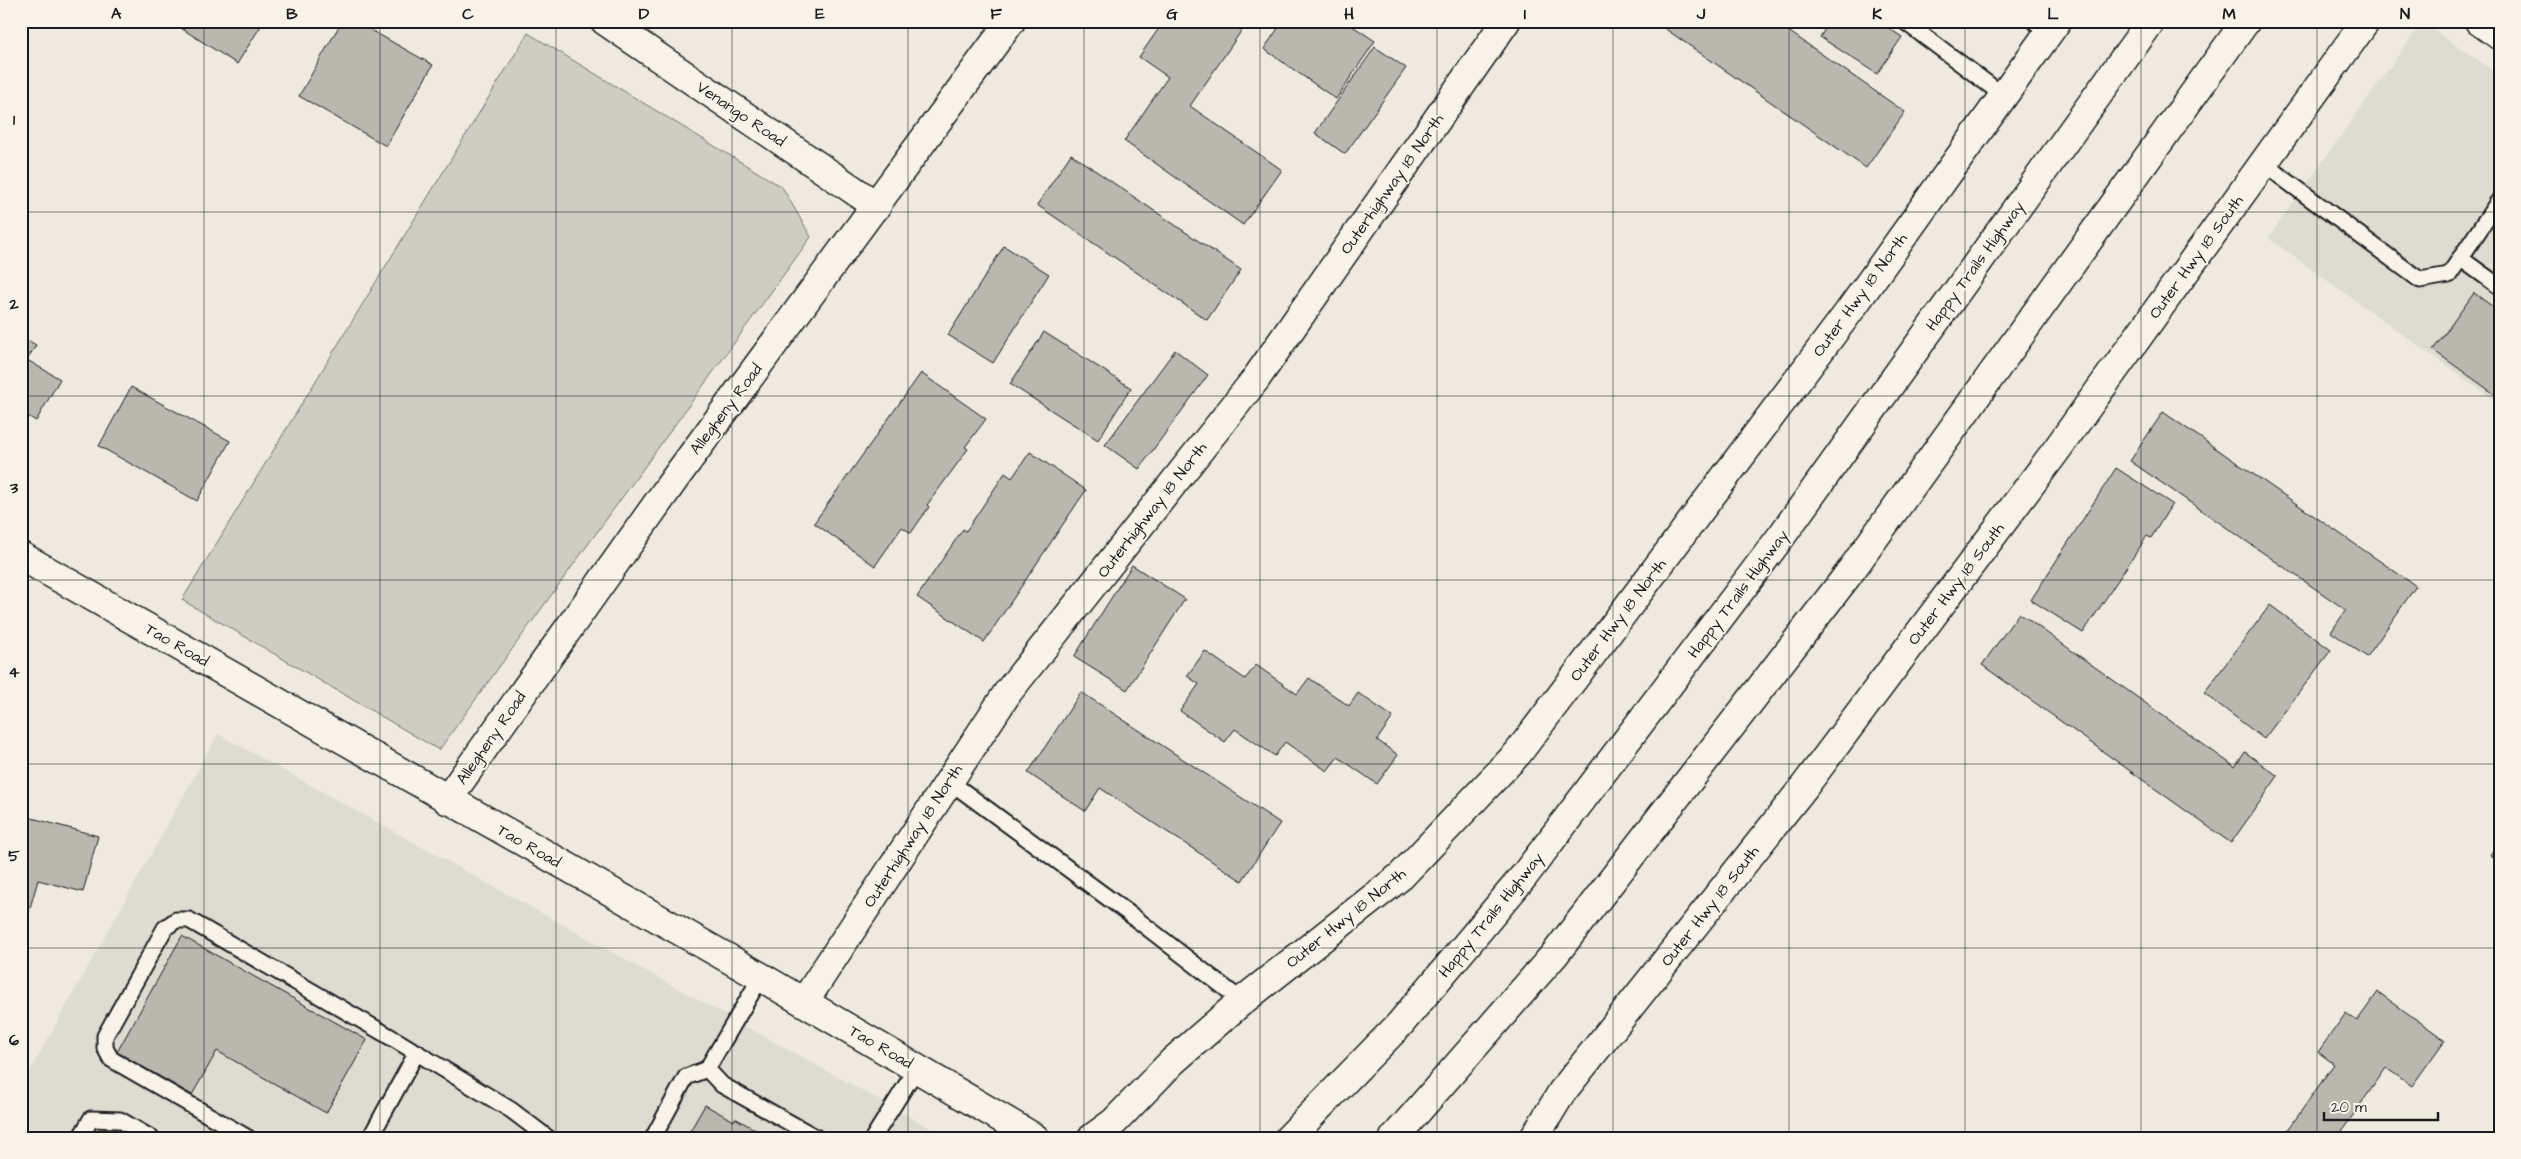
<svg xmlns="http://www.w3.org/2000/svg" width="2521" height="1159" font-family="'Architects Daughter',sans-serif">
<style>
.built{fill:#dedbd1}
.green{fill:#cfccc3;stroke:#767470}
.building{fill:#bab7af;stroke:#1c1c1c}
.lines{fill:none;stroke-linecap:round;stroke-linejoin:round}
.service-casing{stroke:#1c1c1c;stroke-width:19}
.minor-casing{stroke:#1c1c1c;stroke-width:31}
.tertiary-casing{stroke:#1c1c1c;stroke-width:31}
.primary-casing{stroke:#1c1c1c;stroke-width:31}
.service{stroke:#f7f3e8;stroke-width:15}
.minor{stroke:#f7f3e8;stroke-width:28}
.tertiary{stroke:#f7f3e8;stroke-width:28}
.primary{stroke:#f7f3e8;stroke-width:28}
.grid{fill:none;stroke:#1c1c1c;stroke-width:1;stroke-opacity:0.55}
.labels{text-anchor:middle;dominant-baseline:central;stroke-width:4;stroke-linejoin:round;paint-order:stroke}
.street-label{font-size:16px;fill:#1c1c1c;stroke:#f7f3e8}
.neatline{fill:none;stroke:#1c1c1c;stroke-width:2}
.grid-label{font-size:16px;text-anchor:middle;font-weight:bold;fill:#1c1c1c}
</style>
<rect width="100%" height="100%" fill="#eeeae0"/>
<filter id="ink" filterUnits="userSpaceOnUse"><feTurbulence type="fractalNoise" baseFrequency=".02" numOctaves="2"/><feDisplacementMap in="SourceGraphic" scale="10" xChannelSelector="R" yChannelSelector="G"/><feConvolveMatrix kernelMatrix="1 2 1 2 8 2 1 2 1" color-interpolation-filters="sRGB"/></filter>
<g filter="url(#ink)">
<!-- built -->
<g class="built">
<path d="M2422 22 2500 75V404L2268 238Z"/>
<path d="M218 734 948 1138H21V1087Z"/>
</g>
<!-- green -->
<path class="green" d="M528 33 782 187 811 237 439 750 182 600Z"/>
<!-- building -->
<g class="building">
<path d="M170 21H264L237 64Z"/>
<path d="M342 21H355L433 65 386 146 299 96Z"/>
<path d="M1164 21H1248L1190 106 1282 170 1243 225 1124 141 1168 77 1139 57Z"/>
<path d="M1283 21H1345L1375 41 1336 99 1264 49Z"/>
<path d="M1654 21H1774L1905 112 1866 168Z"/>
<path d="M1830 21H1878L1902 37 1877 74 1820 37Z"/>
<path d="M1375 47 1406 68 1345 154 1315 133Z"/>
<path d="M1071 154 1241 270 1207 320 1037 205Z"/>
<path d="M1004 246 1049 274 993 363 948 335Z"/>
<path d="M2474 293 2500 312V398L2433 350Z"/>
<path d="M1044 332 1131 388 1098 440 1010 384Z"/>
<path d="M21 336 36 345 27 360 60 379 36 421 21 412Z"/>
<path d="M1175 350 1208 375 1139 469 1105 445Z"/>
<path d="M921 373 986 419 965 447 968 449 927 505 929 507 911 533 902 527 875 566 814 523Z"/>
<path d="M131 387 230 441 197 501 99 446Z"/>
<path d="M2163 412 2416 586 2367 657 2331 632 2346 610 2130 461Z"/>
<path d="M1030 452 1086 490 984 642 917 597 963 529 966 531 1005 473 1012 478Z"/>
<path d="M2116 468 2172 504 2151 538 2147 536 2083 633 2031 600Z"/>
<path d="M1132 565 1185 599 1127 690 1074 657Z"/>
<path d="M2270 605 2331 650 2264 739 2204 693Z"/>
<path d="M2019 613 2235 767 2245 752 2278 776 2231 843 1982 665Z"/>
<path d="M1205 651 1245 679 1256 665 1297 694 1309 678 1349 706 1358 693 1393 717 1377 740 1398 755 1377 784 1338 757 1327 771 1285 742 1275 756 1235 729 1225 742 1180 711 1199 684 1187 676Z"/>
<path d="M1081 692 1280 823 1242 881 1100 788 1085 811 1028 773Z"/>
<path d="M21 815 98 836 83 892 38 880 26 922 21 920Z"/>
<path d="M2500 839V861L2490 855Z"/>
<path d="M182 936 367 1040 326 1113 217 1051 192 1095 117 1052Z"/>
<path d="M2378 992 2445 1040 2412 1086 2386 1068 2337 1138H2299L2288 1130 2334 1064 2318 1052 2346 1013 2357 1021Z"/>
<path d="M705 1105 734 1121 735 1118 770 1138H686Z"/>
</g>
<g class="lines">
<defs>
<g id="service">
<path d="M1904 21 2004 96"/>
<path d="M2034 21 2049 33"/>
<path d="M2264 164 2420 280 2449 275 2500 199"/>
<path d="M2460 258 2500 287"/>
<path d="M949 781 1131 915 1242 1001"/>
<path d="M707 1069 722 1085 817 1138"/>
<path d="M654 1136 686 1077 707 1069 761 977"/>
<path d="M80 1138 91 1119 120 1120 151 1138"/>
<path d="M248 1138 111 1059 105 1048V1036L165 928 176 920H189L399 1042 511 1110 548 1138"/>
<path d="M370 1138 417 1052"/>
<path d="M873 1138 917 1068"/>
</g>
<g id="minor">
<path d="M605 21 877 206"/>
<path d="M2479 21 2500 36"/>
<path d="M447 800 676 477 1011 21"/>
<path d="M804 1002 1008 692 1255 380 1506 21"/>
</g>
<g id="tertiary">
<path d="M21 556 761 977 1035 1138"/>
<path d="M1092 1138 1114 1122 1173 1061 1242 1001 1401 876 1518 753 1848 313 2057 21"/>
<path d="M1534 1138 1562 1092 1804 787 2055 452 2366 21"/>
</g>
<g id="primary">
<path d="M1289 1138 1400 1024 1524 876 1783 534 2151 21"/>
<path d="M1394 1138 1555 954 1847 576 2246 21"/>
</g>
</defs>
<!-- service casing -->
<use href="#service" class="service-casing"/>
<!-- minor casing -->
<use href="#minor" class="minor-casing"/>
<!-- tertiary casing -->
<use href="#tertiary" class="tertiary-casing"/>
<!-- primary casing -->
<use href="#primary" class="primary-casing"/>
<!-- service -->
<use href="#service" class="service"/>
<!-- minor -->
<use href="#minor" class="minor"/>
<!-- tertiary -->
<use href="#tertiary" class="tertiary"/>
<!-- primary -->
<use href="#primary" class="primary"/>
</g>
</g>
<!-- grid -->
<path class="grid" d="M204 21V1138M380 21V1138M556 21V1138M732 21V1138M908 21V1138M1084 21V1138M1260 21V1138M1437 21V1138M1613 21V1138M1789 21V1138M1965 21V1138M2141 21V1138M2317 21V1138M21 212H2500M21 396H2500M21 580H2500M21 764H2500M21 948H2500"/>
<g class="labels">
<!-- street labels -->
<g class="street-label">
<text transform="translate(741 114) rotate(34)">Venango Road</text>
<text transform="translate(1392 184) rotate(-55)">Outerhighway 18 North</text>
<text transform="translate(2196 257) rotate(-54)">Outer Hwy 18 South</text>
<text transform="translate(1975 266) rotate(-54)">Happy Trails Highway</text>
<text transform="translate(1860 295) rotate(-54)">Outer Hwy 18 North</text>
<text transform="translate(726 409) rotate(-53)">Allegheny Road</text>
<text transform="translate(1152 510) rotate(-52)">Outerhighway 18 North</text>
<text transform="translate(1956 584) rotate(-53)">Outer Hwy 18 South</text>
<text transform="translate(1738 594) rotate(-53)">Happy Trails Highway</text>
<text transform="translate(1618 620) rotate(-53)">Outer Hwy 18 North</text>
<text transform="translate(177 645) rotate(30)">Tao Road</text>
<text transform="translate(491 738) rotate(-55)">Allegheny Road</text>
<text transform="translate(913 836) rotate(-57)">Outerhighway 18 North</text>
<text transform="translate(529 846) rotate(30)">Tao Road</text>
<text transform="translate(1710 906) rotate(-52)">Outer Hwy 18 South</text>
<text transform="translate(1491 915) rotate(-51)">Happy Trails Highway</text>
<text transform="translate(1346 918) rotate(-39)">Outer Hwy 18 North</text>
<text transform="translate(881 1047) rotate(30)">Tao Road</text>
</g>
</g>
<!-- margin -->
<rect width="2521" height="1159" fill="none" stroke="#f7f3e8" stroke-width="55"/>
<!-- scale -->
<path d="M2324 1112v8h114v-8" fill="none" stroke="#1c1c1c" stroke-width="2.5"/>
<text x="2331" y="1112" font-size="15" fill="#1c1c1c" stroke="#f7f3e8" stroke-width="4" paint-order="stroke">20 m</text>
<rect x="28" y="28" width="2466" height="1104" class="neatline"/>
<g class="grid-label">
<text x="116" y="19">A</text>
<text x="292" y="19">B</text>
<text x="468" y="19">C</text>
<text x="644" y="19">D</text>
<text x="820" y="19">E</text>
<text x="996" y="19">F</text>
<text x="1172" y="19">G</text>
<text x="1349" y="19">H</text>
<text x="1525" y="19">I</text>
<text x="1701" y="19">J</text>
<text x="1877" y="19">K</text>
<text x="2053" y="19">L</text>
<text x="2229" y="19">M</text>
<text x="2405" y="19">N</text>
<text x="14" y="125">1</text>
<text x="14" y="309">2</text>
<text x="14" y="493">3</text>
<text x="14" y="677">4</text>
<text x="14" y="861">5</text>
<text x="14" y="1045">6</text>
</g>
</svg>
